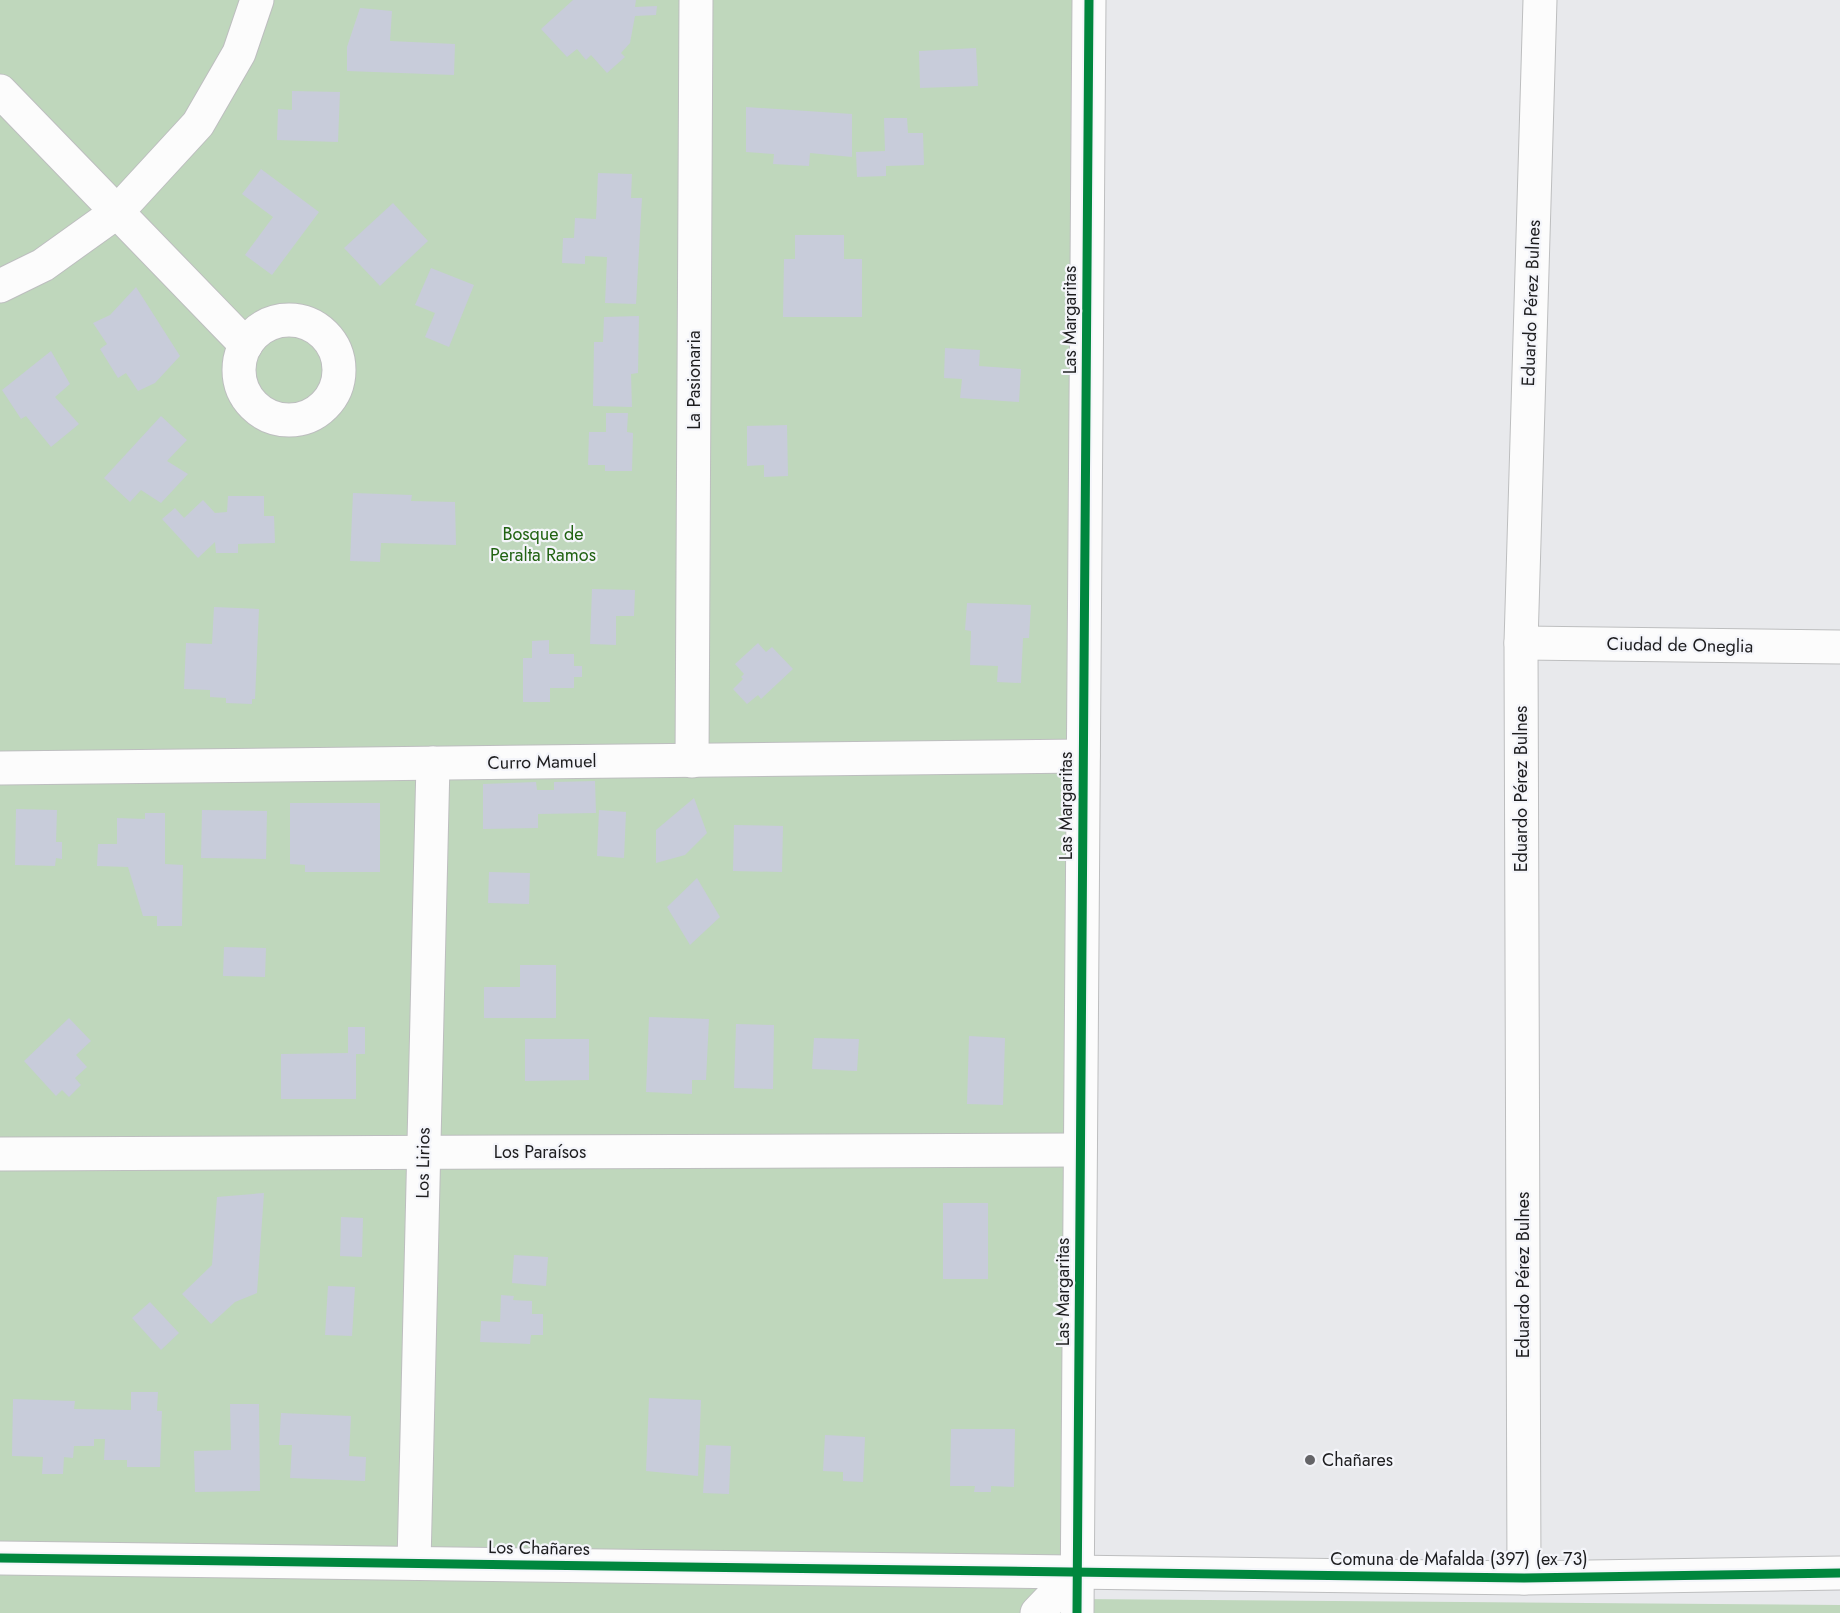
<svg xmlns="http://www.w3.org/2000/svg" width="1840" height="1613" font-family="Jost,sans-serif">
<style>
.green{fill:#bfd7bc}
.building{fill:#c8ccda}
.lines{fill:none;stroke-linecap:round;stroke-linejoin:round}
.minor-casing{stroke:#bdbebf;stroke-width:35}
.tertiary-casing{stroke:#bdbebf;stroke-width:35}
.minor{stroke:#fcfcfc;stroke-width:33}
.tertiary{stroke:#fcfcfc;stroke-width:33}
.cycleway-casing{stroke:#f4f5fa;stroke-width:13}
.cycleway{stroke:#00873e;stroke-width:9}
.poi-dot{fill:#646467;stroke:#f4f5fa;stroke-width:2}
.labels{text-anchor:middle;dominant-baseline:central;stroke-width:4.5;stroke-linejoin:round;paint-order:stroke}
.street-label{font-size:18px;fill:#1d1d1f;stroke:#f4f5fa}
.park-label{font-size:18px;fill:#216212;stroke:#f4f5fa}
.poi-label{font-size:18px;fill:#1d1d1f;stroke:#f4f5fa;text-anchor:start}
</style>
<rect width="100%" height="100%" fill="#e8e9ec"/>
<!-- green -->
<path class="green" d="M0 0H1090L1077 1599 1840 1605V1613H0Z"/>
<!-- building -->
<g class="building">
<path d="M573 0H636L635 7 657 6 656 15 635 16 630 43 621 53 625 57 607 73 591 55 586 60 577 49 567 57 541 29Z"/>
<path d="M360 8 392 11 390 41 455 44 454 75 347 71V47Z"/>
<path d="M976 48 978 86 920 88 919 51Z"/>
<path d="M292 91 340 92 338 142 277 140 278 109 292 110Z"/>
<path d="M746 107 852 114V157L810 153 809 166 773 164 774 154 746 152Z"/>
<path d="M884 118H907L908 133H923L924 165 886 166V176L857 177 856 152 885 151Z"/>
<path d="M261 169 319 212 272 275 245 255 273 217 242 194Z"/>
<path d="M598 173 632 174 631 198H642L636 304 605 303 607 257 585 256V264L562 263 563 238H574L575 218 596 219Z"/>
<path d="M393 203 428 241 380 286 344 248Z"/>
<path d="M795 235H844V259H862V317H783L784 259H795Z"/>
<path d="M431 268 474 285 449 347 425 337 435 313 415 305Z"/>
<path d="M136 287 180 356 155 383 138 391 126 373 118 378 100 349 107 344 93 323 110 315Z"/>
<path d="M639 316 638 373 631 374 632 407 593 406 594 342H603L604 317Z"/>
<path d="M945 348 980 350 979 366 1021 369 1019 402 960 398 962 379 944 378Z"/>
<path d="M51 351 70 384 55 397 79 424 51 447 26 416 21 419 2 390Z"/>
<path d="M606 413H628L627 432 633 433 632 471H605V465H588L589 432H606Z"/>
<path d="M161 416 187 440 167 461 188 474 161 503 141 490 130 502 104 478Z"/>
<path d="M787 425 788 476 764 477V465L747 466V426Z"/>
<path d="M353 493 412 495 411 501 455 502 456 545 381 543 380 562 350 561Z"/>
<path d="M228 496H264V516H274L275 543 238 544V553H216L215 542 198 558 162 519 175 508 184 518 203 500 215 513 227 512Z"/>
<path d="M592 589 635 590 634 616H616V645L590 644Z"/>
<path d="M967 603 1031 605 1029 638H1023L1021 683 997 682 998 666 970 665 971 631 965 630Z"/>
<path d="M214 607 259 609 255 699H252V704L226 703V698L210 697V690L184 689 186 643 212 644Z"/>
<path d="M549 640V654H574V666H582V677H574V688H550V702H523V658H532V641Z"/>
<path d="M758 643 766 652 772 647 793 669 761 699 758 695 747 704 733 689 743 679 741 677 744 674 735 664Z"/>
<path d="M595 781 596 813 538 814V828L483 829V784L536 782 537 790H554V782Z"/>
<path d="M694 798 707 833 685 855 656 863V830Z"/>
<path d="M290 803H380V872H305V865L290 864Z"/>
<path d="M16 809 57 810 56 842H62V859L56 858 55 866 15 865Z"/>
<path d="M202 810 267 811 266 859 201 858Z"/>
<path d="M599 810 626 812 624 858 597 856Z"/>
<path d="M145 813H165V864L183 865 182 926H157V916H143L128 867 97 866 98 844H117V818L145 819Z"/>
<path d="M734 825 783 826 782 872 733 871Z"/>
<path d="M489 872 530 873 529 904 488 903Z"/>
<path d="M697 878 720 917 690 945 667 907Z"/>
<path d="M224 947 266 948 265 977 223 976Z"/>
<path d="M520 965H556V1018H484V987H520Z"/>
<path d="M649 1017 709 1019 706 1080H692V1094L646 1092Z"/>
<path d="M69 1018 91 1041 76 1055 87 1067 75 1078 81 1085 69 1097 62 1090 56 1096 24 1061Z"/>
<path d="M736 1024 774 1025 773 1089 734 1088Z"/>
<path d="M348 1027H365V1054H356V1099H281V1054L348 1053Z"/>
<path d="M969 1036 1005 1038 1003 1105 967 1104Z"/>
<path d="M814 1038 859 1039 857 1071 812 1069Z"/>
<path d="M525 1039H589V1080L525 1081Z"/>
<path d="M264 1193 257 1293 235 1302 211 1324 182 1294 212 1265 217 1197Z"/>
<rect x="943" y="1203" width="45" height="76"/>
<path d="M341 1217 363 1218 362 1257 340 1256Z"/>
<path d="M514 1255 548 1257 546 1286 512 1283Z"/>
<path d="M328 1286 355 1287 352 1336 325 1335Z"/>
<path d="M501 1295 514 1296 513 1300 532 1301V1314H543V1335H531L530 1344 480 1342 481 1321 500 1322Z"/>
<path d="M150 1302 179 1333 161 1350 132 1318Z"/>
<path d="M131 1392H158L157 1411H162L160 1467H127V1460H104L105 1439H94V1446H74L73 1458 64 1457 63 1474H42L43 1457 12 1456 13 1399 75 1401 74 1409 131 1410Z"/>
<path d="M649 1398 701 1400 698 1476 646 1471Z"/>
<path d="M230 1404H259L260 1491 195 1492 194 1451 231 1450Z"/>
<path d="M281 1413 351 1416 349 1456 366 1457 365 1481 290 1478 292 1445H279Z"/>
<path d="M951 1429H1015L1014 1487 991 1486V1492H974L975 1486H950Z"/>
<path d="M825 1435 865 1437 863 1482 843 1481V1472L823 1471Z"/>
<path d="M706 1445 731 1446 729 1494 703 1493Z"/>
</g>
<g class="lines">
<defs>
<g id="minor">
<path d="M0 91 246 345"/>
<path d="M0 286 43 265 117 212 198 124 239 53 257 0"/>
<circle cx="289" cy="370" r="50"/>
<path d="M1521 643 1840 647"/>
<path d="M692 761 696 0"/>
<path d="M0 768 1083 756"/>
<path d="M0 1154 1080 1150"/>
<path d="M0 1558 1524 1578 1840 1573"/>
<path d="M414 1563 433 763"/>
<path d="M1524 1578 1521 643 1540 0"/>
<path d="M1037 1613 1077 1571"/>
</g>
<path id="tertiary" d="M1077 1613 1089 0"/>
</defs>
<!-- minor casing -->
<use href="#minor" class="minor-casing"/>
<!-- tertiary casing -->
<use href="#tertiary" class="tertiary-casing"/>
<!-- minor -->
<use href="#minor" class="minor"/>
<!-- tertiary -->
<use href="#tertiary" class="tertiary"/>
<defs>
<g id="cycleway">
<path d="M0 1558 1524 1578 1840 1573"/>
<path d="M1077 1613 1089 0"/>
</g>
</defs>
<!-- cycleway casing -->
<use href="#cycleway" class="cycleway-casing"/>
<!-- cycleway -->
<use href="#cycleway" class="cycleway"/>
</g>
<!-- markers -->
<circle class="poi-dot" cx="1310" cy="1460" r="6"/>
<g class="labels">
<!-- street labels -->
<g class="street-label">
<text transform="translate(1531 303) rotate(-88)">Eduardo Pérez Bulnes</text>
<text transform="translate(1070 320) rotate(-90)">Las Margaritas</text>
<text transform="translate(694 380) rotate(-90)">La Pasionaria</text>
<text transform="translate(1680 645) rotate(1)">Ciudad de Oneglia</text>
<text transform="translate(542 762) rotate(-1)">Curro Mamuel</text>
<text transform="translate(1521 789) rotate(-90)">Eduardo Pérez Bulnes</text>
<text transform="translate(1066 806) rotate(-90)">Las Margaritas</text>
<text x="540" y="1152">Los Paraísos</text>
<text transform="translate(423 1163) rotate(-89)">Los Lirios</text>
<text transform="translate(1523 1275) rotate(-90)">Eduardo Pérez Bulnes</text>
<text transform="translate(1063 1292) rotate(-90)">Las Margaritas</text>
<text transform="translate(539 1548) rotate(1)">Los Chañares</text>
<text x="1459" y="1559">Comuna de Mafalda (397) (ex 73)</text>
</g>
<!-- park labels -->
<g class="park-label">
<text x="543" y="534">Bosque de<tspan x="543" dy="21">Peralta Ramos</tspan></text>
</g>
<!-- poi labels -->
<g class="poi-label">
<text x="1322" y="1460">Chañares</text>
</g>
</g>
</svg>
